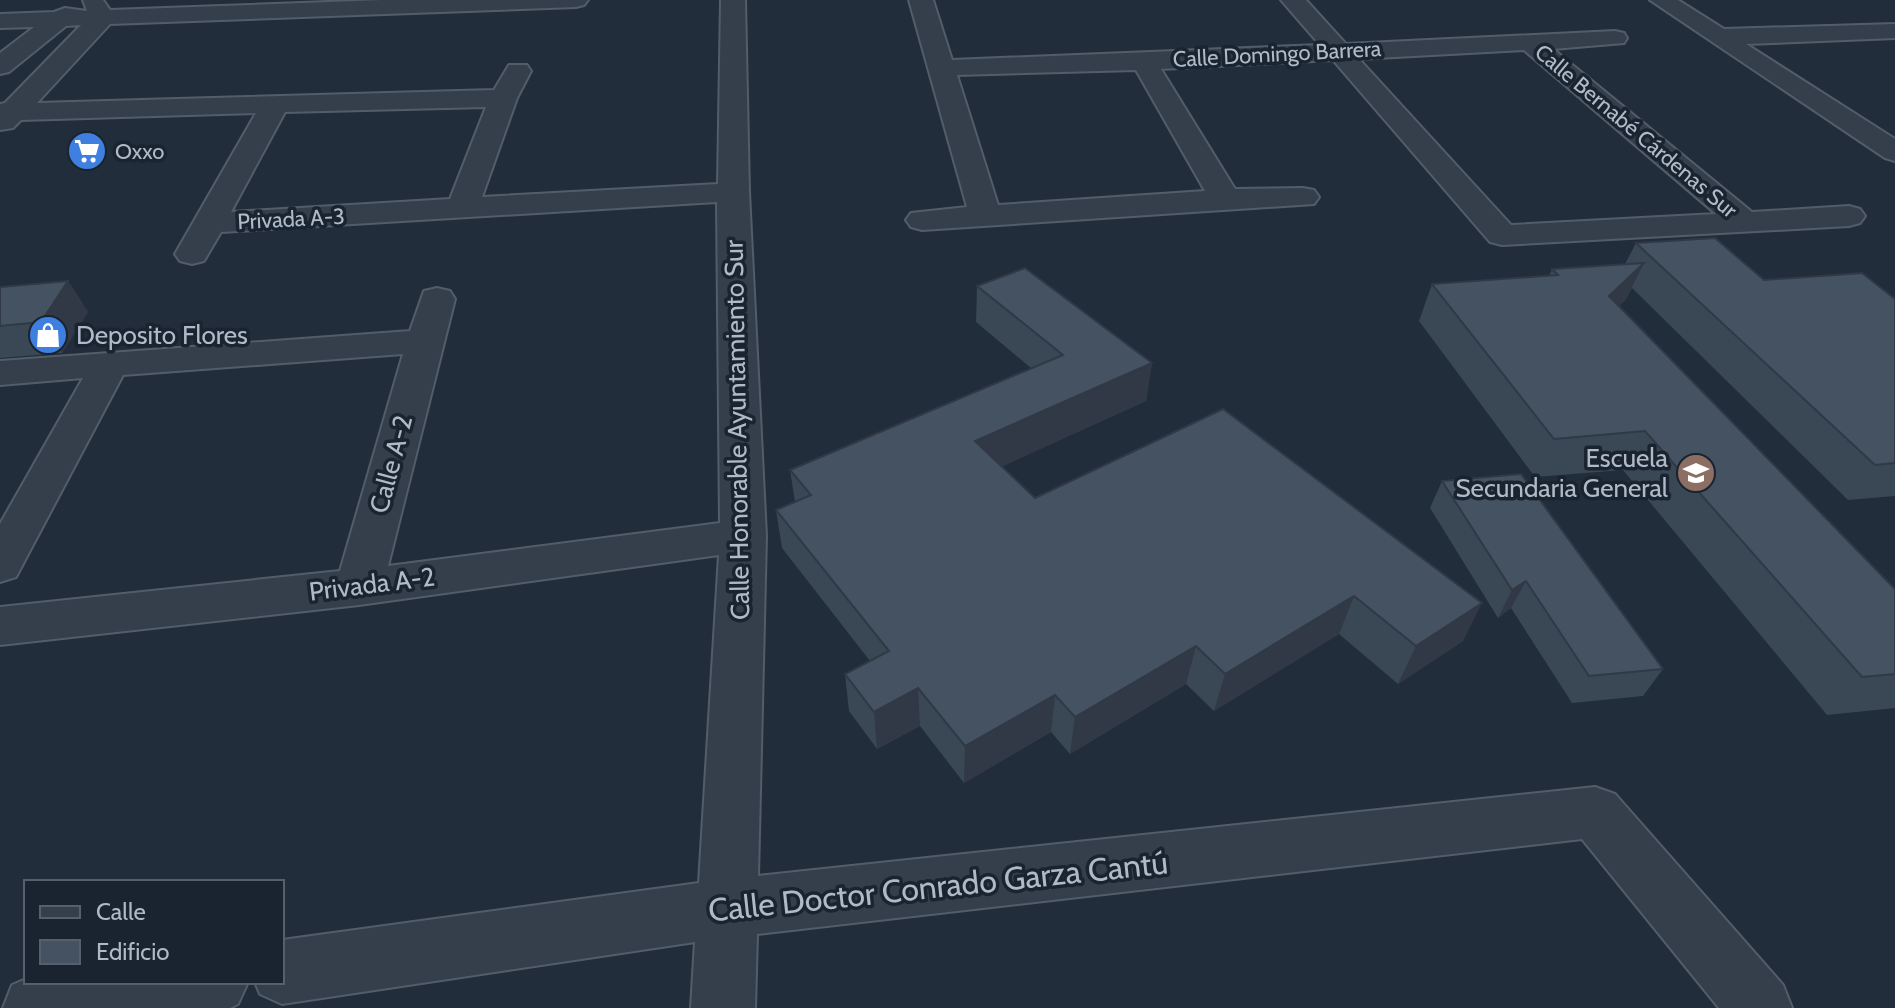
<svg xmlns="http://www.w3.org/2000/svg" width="1895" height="1008" font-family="Cabin,sans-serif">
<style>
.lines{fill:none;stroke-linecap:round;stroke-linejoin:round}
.minor-casing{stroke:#535d69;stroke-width:4}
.minor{fill:#353f4b;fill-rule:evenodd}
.wall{fill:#3a4754}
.shaded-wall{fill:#303945}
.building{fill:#445262;stroke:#303945;stroke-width:2}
.labels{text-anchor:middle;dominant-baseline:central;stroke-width:7;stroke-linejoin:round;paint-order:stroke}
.far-street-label{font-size:22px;fill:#b0bac7;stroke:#1a2430}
.far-poi-label{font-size:22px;fill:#b0bac7;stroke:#1a2430;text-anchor:start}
.poi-label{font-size:26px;fill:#b0bac7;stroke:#1a2430;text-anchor:start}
.street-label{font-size:26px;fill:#b0bac7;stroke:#1a2430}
.near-street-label{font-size:32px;fill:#b0bac7;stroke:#1a2430}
</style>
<rect width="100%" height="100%" fill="#212d3b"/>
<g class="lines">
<defs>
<g id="minor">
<path d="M83 0H103L110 10 382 0H588L584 5 576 7 110 24 37 103 494 90 509 65H527L531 71 517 98 482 197 718 184 721 0H745L749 192 766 536 758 876 1595 787 1615 794 1783 985 1792 1008H1719L1582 839 757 934 755 1008H691L695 942 282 1004 260 994 255 982H282V940L699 883 719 555 359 605 0 645V607L340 571 403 354 123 375 16 577 0 582V524L83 378 0 385V361L410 331 424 291 437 288 450 291 455 299 388 566 720 523 717 202 221 232 204 261 192 264 180 261 175 254 256 113 21 120 13 128 0 130V104L5 103 81 25 66 26 9 72 0 74V53L34 27 0 28V14L54 12 65 8 87 11ZM486 107 450 199 231 212 285 112Z"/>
<path d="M909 0H933L952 60 1320 45 1281 0H1306L1346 44 1615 31 1624 33 1627 38 1624 43 1553 49 1752 212 1849 206 1860 209 1865 216 1860 223 1849 226 1502 245 1490 242 1333 60 1161 69 1235 189 1303 188 1314 190 1319 197 1314 204 922 230 911 227 906 220 911 213 967 207ZM1524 50 1716 214 1511 225 1359 59ZM1136 70 1205 191 998 205 957 75Z"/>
<path d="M1650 0H1678L1724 29 1895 24V38L1746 44 1895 139V161L1885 158Z"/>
<path d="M26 979V982H248L238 1004 230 1008H3L12 985Z"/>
</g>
</defs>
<!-- minor casing -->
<use href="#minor" class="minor-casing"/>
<!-- minor -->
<use href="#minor" class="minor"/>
</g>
<!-- wall -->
<g class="wall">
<path d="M1636 243 1764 280 1895 299V496L1848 500 1632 288 1626 299 1619 306 1895 589V708L1827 715 1623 470 1535 477 1419 321 1432 284 1549 276 1552 269 1625 264Z"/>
<path d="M68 281 88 312 62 353 0 358V287Z"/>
<path d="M977 286 1152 363 1146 401 1002 466 1035 498 1223 409 1463 641 1398 684 1339 634 1214 711 1186 684 1070 754 1051 732 964 783 920 726 877 749 849 711 845 674 870 661 782 548 776 510 795 502 790 470 1031 368 976 322Z"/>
<path d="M1442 481 1663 669 1643 696 1572 703 1511 608 1498 618 1430 508Z"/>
</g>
<!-- shaded-wall -->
<g class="shaded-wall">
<path d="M1644 263 1626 299 1591 333 1609 296Z"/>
<path d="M68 281 88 312 62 353 41 322Z"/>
<path d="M1152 363 1146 401 975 479V441Z"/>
<path d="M1526 581 1511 608 1498 618 1512 590Z"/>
<path d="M1354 596 1339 634 1214 711 1225 674Z"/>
<path d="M1482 603 1463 641 1398 684 1416 646Z"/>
<path d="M1196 646 1186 684 1070 754 1075 717Z"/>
<path d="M918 688 920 726 877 749 874 712Z"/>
<path d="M1055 695 1051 732 964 783 965 746Z"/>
</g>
<!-- building -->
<g class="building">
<path d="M1715 238 1764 280 1862 273 1895 299V463L1875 465 1636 243Z"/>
<path d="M1644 263 1609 296 1895 589V674L1862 677 1645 431 1554 439 1432 284 1558 275 1552 269Z"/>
<path d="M1025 268 1152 363 975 441 1035 498 1223 409 1482 603 1416 646 1354 596 1225 674 1196 646 1075 717 1055 695 965 746 918 688 874 712 845 674 889 651 776 510 811 495 790 470 1063 355 977 286Z"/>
<path d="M68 281 41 322 0 326V287Z"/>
<path d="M1521 474 1663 669 1589 676 1526 581 1512 590 1442 481Z"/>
</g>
<!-- icons -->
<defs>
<symbol id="supermarket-disc" viewBox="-11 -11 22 22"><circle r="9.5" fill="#3f7fe0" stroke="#1a2430"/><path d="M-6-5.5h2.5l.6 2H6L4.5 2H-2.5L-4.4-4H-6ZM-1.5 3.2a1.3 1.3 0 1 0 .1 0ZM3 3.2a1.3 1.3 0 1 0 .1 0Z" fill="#fff"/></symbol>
<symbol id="shop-disc" viewBox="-11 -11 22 22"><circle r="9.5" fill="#3f7fe0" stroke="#1a2430"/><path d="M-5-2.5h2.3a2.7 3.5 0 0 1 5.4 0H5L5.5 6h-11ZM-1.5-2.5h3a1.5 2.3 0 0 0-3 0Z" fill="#fff"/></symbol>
<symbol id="school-disc" viewBox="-11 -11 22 22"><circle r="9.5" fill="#8d6e63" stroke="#1a2430"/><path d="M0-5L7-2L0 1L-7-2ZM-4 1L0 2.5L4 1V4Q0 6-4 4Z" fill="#fff"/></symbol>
</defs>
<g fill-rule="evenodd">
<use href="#supermarket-disc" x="65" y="129" width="44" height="44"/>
<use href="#shop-disc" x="26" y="313" width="44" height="44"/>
<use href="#school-disc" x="1674" y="451" width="44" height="44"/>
</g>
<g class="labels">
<!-- far-street labels -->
<g class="far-street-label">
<text transform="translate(1277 54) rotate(-3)">Calle Domingo Barrera</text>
<text transform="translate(1636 131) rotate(40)">Calle Bernabé Cárdenas Sur</text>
<text transform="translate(291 219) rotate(-3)">Privada A-3</text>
</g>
<!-- far-poi labels -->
<g class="far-poi-label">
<text x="115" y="151">Oxxo</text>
</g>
<!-- poi labels -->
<g class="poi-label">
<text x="76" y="335">Deposito Flores</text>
<text x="1668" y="458" text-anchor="end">Escuela<tspan x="1668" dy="30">Secundaria General</tspan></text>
</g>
<!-- street labels -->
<g class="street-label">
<text transform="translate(737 430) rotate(-91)">Calle Honorable Ayuntamiento Sur</text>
<text transform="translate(391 464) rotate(-75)">Calle A-2</text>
<text transform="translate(372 584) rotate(-7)">Privada A-2</text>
</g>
<!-- near-street labels -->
<g class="near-street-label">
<text transform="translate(938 886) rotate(-6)">Calle Doctor Conrado Garza Cantú</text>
</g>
</g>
<!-- legend -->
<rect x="24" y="880" width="260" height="104" fill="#1a2430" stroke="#56606c" stroke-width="2"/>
<rect x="40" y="906" width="40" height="12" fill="#353f4b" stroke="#56606c" stroke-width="2"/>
<text x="96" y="920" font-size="24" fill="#b0bac7">Calle</text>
<rect x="40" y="940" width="40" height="24" fill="#445262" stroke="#56606c" stroke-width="2"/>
<text x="96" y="960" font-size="24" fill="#b0bac7">Edificio</text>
</svg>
